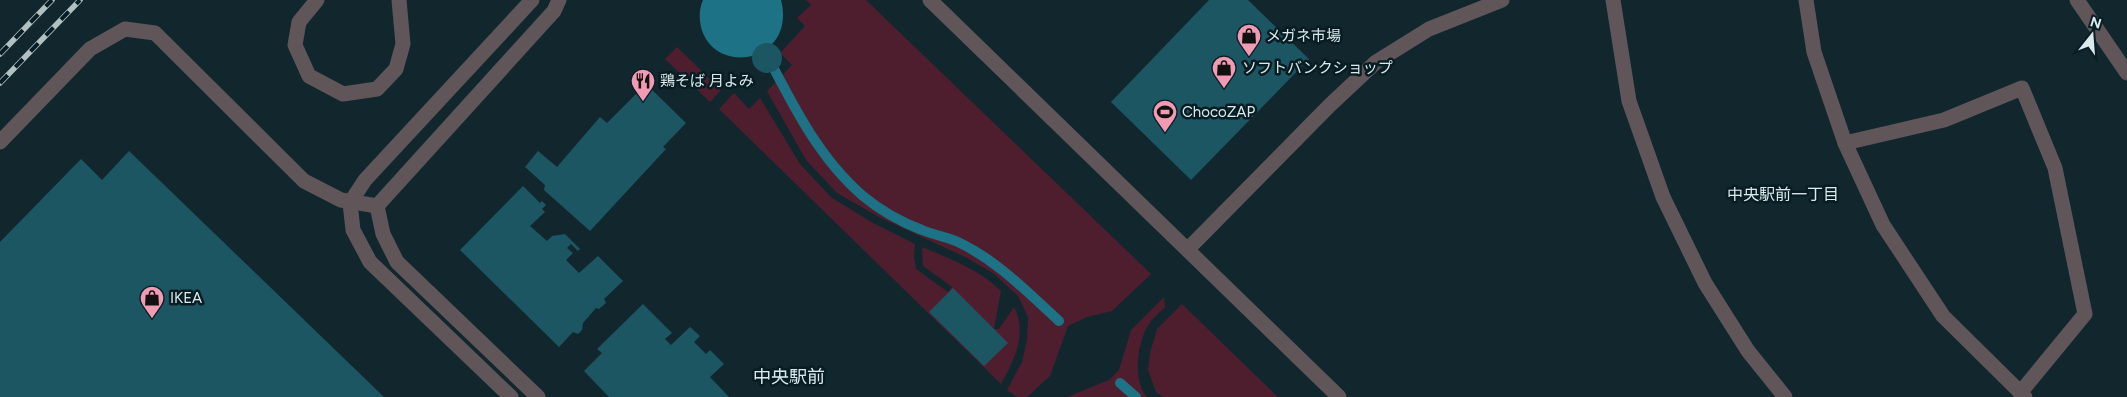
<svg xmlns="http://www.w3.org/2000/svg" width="2127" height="397" font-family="Figtree,'Noto Sans JP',sans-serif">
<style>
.green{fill:#4e1e2f}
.water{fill:#1d7285}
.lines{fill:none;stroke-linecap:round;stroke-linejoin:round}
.stream{stroke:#1d7285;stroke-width:10}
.building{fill:#1d5663}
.minor{stroke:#605659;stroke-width:15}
.rail-casing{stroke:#b0c0c3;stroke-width:5.5}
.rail{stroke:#071d23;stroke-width:4;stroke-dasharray:11;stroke-linecap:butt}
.labels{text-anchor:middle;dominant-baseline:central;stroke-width:5;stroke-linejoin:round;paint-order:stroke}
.poi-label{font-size:15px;fill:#dbe9ec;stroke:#071d23;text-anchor:start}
.neighbourhood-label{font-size:16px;fill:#dbe9ec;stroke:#071d23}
.quarter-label{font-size:18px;fill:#dbe9ec;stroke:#071d23}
</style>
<rect width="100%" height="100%" fill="#11272d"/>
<!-- green -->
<g class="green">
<path d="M806 0H866L1151 274 1112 311 1087 317 1068 326 1050 376 1027 397H1017L1007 390 1022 362 1027 340 1028 317 1018 296 993 273 965 257 879 217 837 193 806 160 767 91 792 65 780 53 805 26 797 18 811 5Z"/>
<path d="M677 47 721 90 710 102 665 59Z"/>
<path d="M734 93 749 109 760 98 800 164 832 198 875 224 915 244 914 257 916 269 948 292 952 287 923 266 922 247C950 259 979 269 1001 291L994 329H999L1014 307C1028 333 1014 361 1001 384L719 109Z"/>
<path d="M1164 297 1165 308C1156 314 1146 326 1143 336 1137 352 1134 383 1147 397H1067L1109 380 1119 370 1131 330Z"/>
<path d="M1182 304 1278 397H1163L1156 392 1148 370 1150 353 1157 329Z"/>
</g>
<!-- water -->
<path class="water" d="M703 0H781C797 62 714 78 701 27 699 18 699 9 703 0Z"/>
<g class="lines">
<!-- stream -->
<g class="stream">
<path d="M759 40C788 95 815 155 863 196 881 211 901 222 922 230 934 235 947 237 958 242 998 261 1027 292 1059 321"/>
<path d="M1120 383 1136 397"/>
</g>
</g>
<!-- building -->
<g class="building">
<path d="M1209 0H1248L1309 59 1191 180 1111 102Z"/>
<circle cx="767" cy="58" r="15"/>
<path d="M646 84 686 123 663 147 666 149 590 231 544 190 545 185 525 167 538 151 557 167 600 117 607 123Z"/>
<path d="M129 151 384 397H0V242L81 159 102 180Z"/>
<path d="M523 186 540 203 542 201 546 205 542 209 545 212 530 226 547 241 552 236 565 234 580 249 578 251 571 244 567 248 573 253 566 260 579 273 598 256 623 281 604 299 606 303 599 309 596 308 583 323 582 330 578 334 573 332 559 347 460 250Z"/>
<path d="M953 288 1008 343 984 366 929 312Z"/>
<path d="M643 304 672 333 665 339 671 345 690 327 700 336 694 342 706 354 710 350 724 364 710 377 729 397H609L584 371 602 353 597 349Z"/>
</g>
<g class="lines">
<!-- minor -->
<g class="minor">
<path d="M317 0 299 22 295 45 309 76 343 94 377 89 396 69 403 44 399 0"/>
<path d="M930 0 1339 397"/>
<path d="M1613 0 1629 101 1663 197 1705 283 1748 351 1785 397"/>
<path d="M1806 0 1814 52 1845 143 1883 225 1943 316 2025 397"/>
<path d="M2077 0 2127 73"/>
<path d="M0 142 90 49 125 29 155 33 304 181 341 200 377 206"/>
<path d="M1845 143 1944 120 2022 88 2055 168 2085 314 2020 393"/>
<path d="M377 206 554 11 559 0"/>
<path d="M377 206 383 234 397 262 538 397"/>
<path d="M1188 249 1330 105 1376 62 1429 29 1502 0"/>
<path d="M511 397 370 262 353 230 350 203 365 180 532 0"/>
</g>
<defs>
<g id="rail">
<path d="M0 54 52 0"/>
<path d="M0 83 80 0"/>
</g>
</defs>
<!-- rail casing -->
<use href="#rail" class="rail-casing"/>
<!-- rail -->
<use href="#rail" class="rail"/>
</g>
<!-- icons -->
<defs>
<symbol id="shop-pin" viewBox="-11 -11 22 30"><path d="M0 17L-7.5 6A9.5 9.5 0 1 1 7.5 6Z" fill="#f09ab4" stroke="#071d23"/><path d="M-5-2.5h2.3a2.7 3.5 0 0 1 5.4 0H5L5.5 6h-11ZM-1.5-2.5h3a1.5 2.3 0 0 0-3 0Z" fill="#111"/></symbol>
<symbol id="restaurant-pin" viewBox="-11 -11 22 30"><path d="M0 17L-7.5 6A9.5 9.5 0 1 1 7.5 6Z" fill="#f09ab4" stroke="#071d23"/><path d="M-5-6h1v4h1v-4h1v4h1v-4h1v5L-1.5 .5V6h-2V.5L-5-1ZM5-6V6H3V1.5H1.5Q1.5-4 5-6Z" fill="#111"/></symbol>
<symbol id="stadium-pin" viewBox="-11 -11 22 30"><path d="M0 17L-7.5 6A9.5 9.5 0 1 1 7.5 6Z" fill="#f09ab4" stroke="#071d23"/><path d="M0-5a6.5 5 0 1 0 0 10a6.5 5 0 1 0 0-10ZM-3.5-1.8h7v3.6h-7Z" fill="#111"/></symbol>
</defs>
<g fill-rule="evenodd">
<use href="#shop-pin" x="1235" y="22" width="28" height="38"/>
<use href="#shop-pin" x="1210" y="54" width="28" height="38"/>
<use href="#restaurant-pin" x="629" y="67" width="28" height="38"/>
<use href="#stadium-pin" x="1151" y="98" width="28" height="38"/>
<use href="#shop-pin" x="138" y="284" width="28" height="38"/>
</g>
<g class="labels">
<!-- poi labels -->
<g class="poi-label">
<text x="1266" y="36">メガネ市場</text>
<text x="1242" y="68">ソフトバンクショップ</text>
<text x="660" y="81">鶏そば 月よみ</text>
<text x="1182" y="112">ChocoZAP</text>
<text x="170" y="298">IKEA</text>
</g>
<!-- neighbourhood labels -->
<g class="neighbourhood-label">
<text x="1783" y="194">中央駅前一丁目</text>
</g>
<!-- quarter labels -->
<g class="quarter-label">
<text x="789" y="377">中央駅前</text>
</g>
</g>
<!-- north arrow -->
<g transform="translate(2092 35) rotate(17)" stroke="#071d23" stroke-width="4" paint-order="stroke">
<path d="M0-4L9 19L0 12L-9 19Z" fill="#dbe9ec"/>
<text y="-8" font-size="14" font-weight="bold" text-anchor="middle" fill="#dbe9ec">N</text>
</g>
</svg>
